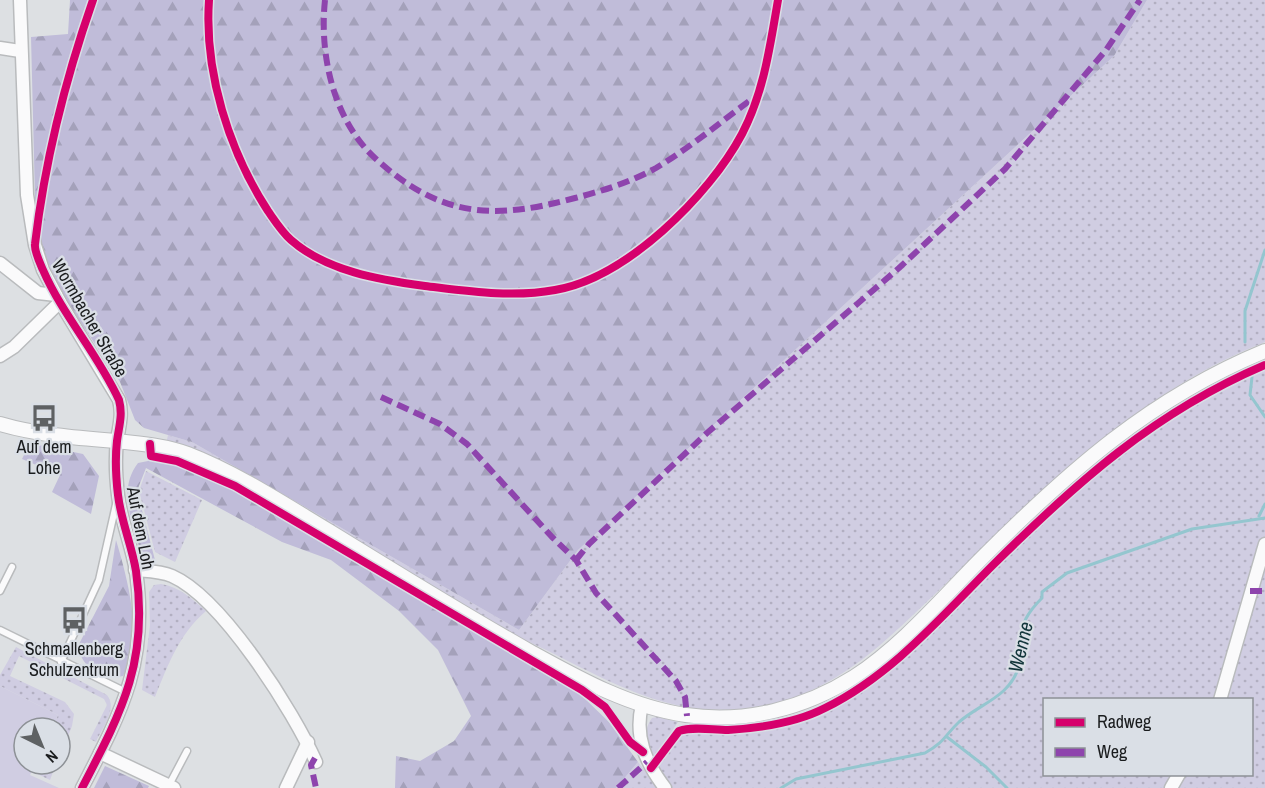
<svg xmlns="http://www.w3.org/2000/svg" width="1265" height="788" font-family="'Archivo Narrow',sans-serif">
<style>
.grass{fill:url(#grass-dots);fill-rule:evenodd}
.forest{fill:url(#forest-firs)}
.pitch{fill:#d0cde2}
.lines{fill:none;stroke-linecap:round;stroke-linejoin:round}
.stream{stroke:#94c6cf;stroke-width:3}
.service-casing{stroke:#b9bbbd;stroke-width:9}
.minor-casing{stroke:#b9bbbd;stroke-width:15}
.tertiary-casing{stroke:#b9bbbd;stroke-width:16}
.service{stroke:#fafafb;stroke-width:6}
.minor{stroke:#fafafb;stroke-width:12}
.tertiary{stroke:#fafafb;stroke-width:14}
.quiet{stroke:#8e44ad;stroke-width:6;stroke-dasharray:12 6;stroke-linecap:butt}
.cycleway-casing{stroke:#dadfe6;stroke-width:11}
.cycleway{stroke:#d6006c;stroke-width:8}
.labels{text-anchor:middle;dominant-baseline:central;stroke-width:4.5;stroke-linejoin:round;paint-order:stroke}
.street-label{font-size:18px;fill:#1a1c1e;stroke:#dadfe6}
.poi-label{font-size:18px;fill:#1a1c1e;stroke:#dadfe6}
.water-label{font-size:20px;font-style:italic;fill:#13363b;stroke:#dadfe6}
</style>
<defs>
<pattern id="grass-dots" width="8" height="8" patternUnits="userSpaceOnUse" patternTransform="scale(1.5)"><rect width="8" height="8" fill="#d0cde2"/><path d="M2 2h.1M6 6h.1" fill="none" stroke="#b2afc1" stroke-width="1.8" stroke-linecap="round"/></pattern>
<pattern id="forest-firs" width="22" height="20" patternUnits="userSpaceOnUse" patternTransform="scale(1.5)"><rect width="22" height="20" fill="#c0bcd9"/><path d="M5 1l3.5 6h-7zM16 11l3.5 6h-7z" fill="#a4a1ba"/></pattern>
</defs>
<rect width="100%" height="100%" fill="#dde0e3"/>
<!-- grass -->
<g class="grass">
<path d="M1147 0H1265V342C1133 394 1034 498 934 595 892 635 851 677 795 697 768 707 729 712 700 709 644 703 593 673 544 649 416 588 295 512 163 458L168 435 192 442 519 630 578 550 1114 56Z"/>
<path d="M1265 369V788H672L658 768 680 735C703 728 730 733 754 730 807 722 847 701 889 670L1100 470C1151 428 1204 395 1265 369ZM1044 700H1252V774H1044Z"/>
<path d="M146 471 202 500 175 562 155 552 139 491Z"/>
<path d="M161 584C180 587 191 598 206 611 179 634 168 665 155 697L142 690 150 625 149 592 154 585Z"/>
<path d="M16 647 107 695C118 709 102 728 96 742L90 739 107 705 104 699 19 656 10 676 65 702 74 714 72 726 60 756V728H52L58 715 0 686V675Z"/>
<path d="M658 717 678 722 655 757C647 743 642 732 652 718Z"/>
<path d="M638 762 658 788H616Z"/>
<path d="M35 764H56L50 780 31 771Z"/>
</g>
<!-- forest -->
<g class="forest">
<path d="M70 0H1147L1114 56 578 550 519 630 192 442 144 428 135 420 120 382 68 303 36 238 31 37 68 34Z"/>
<path d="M30 443 83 454 99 476 91 514 52 492 60 475 22 459Z"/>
<path d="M163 458 233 486 581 695 609 722 638 762 616 788H395L396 756 420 761 454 741 471 716 438 650 399 611 331 560 282 542 146 468 137 491 155 560 141 553C133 523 117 490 138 463Z"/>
<path d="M116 540C127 577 145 641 123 676 102 681 81 667 78 646L109 586Z"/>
<path d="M105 766 149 786 148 788H94Z"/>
</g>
<!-- pitch -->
<path class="pitch" d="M0 686 58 715 52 728H24V764H35L30 775 59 788H0Z"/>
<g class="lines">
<!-- stream -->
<g class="stream">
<path d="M1245 342V311L1265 250"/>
<path d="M1252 377 1250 395 1265 417"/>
<path d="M1259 516 1265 504"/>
<path d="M947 737 986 767 1007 788"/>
<path d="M781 788 796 779 925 753C945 742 945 735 959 722 981 703 1010 697 1019 666 1022 659 1019 650 1020 643 1020 624 1029 611 1042 598V592L1067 573 1192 529 1265 518"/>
</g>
<defs>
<g id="service">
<path d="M0 591 12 567"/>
<path d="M0 630 128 693"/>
<path d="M61 662 99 580 117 500"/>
<path d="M168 787 187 751"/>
</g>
<g id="minor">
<path d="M20 0 27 195 35 245 43 270 60 302 119 400C123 415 119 426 117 441 115 458 116 478 118 495 121 521 132 546 136 571 149 661 122 711 82 788"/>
<path d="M0 48 20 51"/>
<path d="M0 263 38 293 56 295"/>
<path d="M0 356 14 347 60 302"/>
<path d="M135 570C147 571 161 571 172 576 222 598 294 712 316 762"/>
<path d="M1220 700 1265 544"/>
<path d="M642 705C634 737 646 763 665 788"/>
<path d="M100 753 174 788"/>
<path d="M286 788 308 742"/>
<path d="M1171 788 1179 774"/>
</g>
<path id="tertiary" d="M0 424C37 435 78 438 116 441 141 444 164 445 188 454 237 473 284 504 329 531 396 572 463 614 531 652 580 679 630 707 686 715 745 724 805 708 854 677 903 645 942 598 983 557 1069 471 1151 398 1265 351"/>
</defs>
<!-- service casing -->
<use href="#service" class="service-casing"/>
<!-- minor casing -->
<use href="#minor" class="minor-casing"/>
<!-- tertiary casing -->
<use href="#tertiary" class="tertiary-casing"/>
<!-- service -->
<use href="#service" class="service"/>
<!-- minor -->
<use href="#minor" class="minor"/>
<!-- tertiary -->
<use href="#tertiary" class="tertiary"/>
<!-- quiet -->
<g class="quiet">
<path d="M325 0C319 56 334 121 376 159 441 218 494 220 575 198 602 191 631 182 656 168 691 147 723 120 756 96"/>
<path d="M381 397 440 424 467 444 552 537 576 560 596 593 676 681 685 697 687 716"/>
<path d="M576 560 589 544 707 433 899 268 1005 169 1106 50 1140 0"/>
<path d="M1250 591H1265"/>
<path d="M315 758 311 765 316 788"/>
<path d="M618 788 647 762"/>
</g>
<defs>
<g id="cycleway">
<path d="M209 0C204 72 229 151 268 211 275 221 282 232 291 240 326 271 380 280 425 286 467 291 512 298 555 290 626 278 709 196 742 134 764 92 770 46 778 0"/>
<path d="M150 444 151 456 177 461 235 486 582 690 605 707 630 742 643 752"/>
<path d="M651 768 679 731C694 726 712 730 728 730 760 728 796 723 825 708 892 675 941 617 993 565 1077 482 1155 412 1265 365"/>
<path d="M82 788C122 711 149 661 136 571 132 546 121 521 118 495 116 478 115 458 117 441 119 426 123 415 119 400 98 354 63 316 43 270 40 263 34 251 35 244 45 160 65 80 93 0"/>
</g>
</defs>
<!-- cycleway casing -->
<use href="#cycleway" class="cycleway-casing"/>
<!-- cycleway -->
<use href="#cycleway" class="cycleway"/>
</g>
<!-- icons -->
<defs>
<symbol id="bus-bare" viewBox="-9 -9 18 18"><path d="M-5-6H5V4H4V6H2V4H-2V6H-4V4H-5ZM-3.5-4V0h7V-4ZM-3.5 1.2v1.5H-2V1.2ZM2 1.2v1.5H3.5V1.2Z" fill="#5e6163" stroke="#dadfe6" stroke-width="2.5" paint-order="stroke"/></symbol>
</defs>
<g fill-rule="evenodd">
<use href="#bus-bare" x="25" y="399" width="38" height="38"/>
<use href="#bus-bare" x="55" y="601" width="38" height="38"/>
</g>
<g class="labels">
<!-- street labels -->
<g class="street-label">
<text transform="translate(90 318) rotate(60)">Wormbacher Straße</text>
<text transform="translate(141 528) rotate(79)">Auf dem Loh</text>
</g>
<!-- poi labels -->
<g class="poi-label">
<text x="44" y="446">Auf dem<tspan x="44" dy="21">Lohe</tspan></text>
<text x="74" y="648">Schmallenberg<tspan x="74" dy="21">Schulzentrum</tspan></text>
</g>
<!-- water labels -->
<g class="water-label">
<text transform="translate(1020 647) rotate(-77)">Wenne</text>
</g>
</g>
<!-- legend -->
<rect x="1043" y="698" width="210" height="78" fill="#dadfe6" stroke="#8d9196" stroke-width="1.5"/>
<rect x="1055" y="718" width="30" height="9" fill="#d6006c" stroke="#8d9196" stroke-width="1.5"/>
<text x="1097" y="728" font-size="18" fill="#1a1c1e">Radweg</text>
<rect x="1055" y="748" width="30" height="9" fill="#8e44ad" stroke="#8d9196" stroke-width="1.5"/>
<text x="1097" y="758" font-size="18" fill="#1a1c1e">Weg</text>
<!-- north arrow -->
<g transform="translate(42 746) rotate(137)"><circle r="28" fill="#dadfe6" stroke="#8d9196" stroke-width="1.5"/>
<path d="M0-4.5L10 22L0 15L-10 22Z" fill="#5e6163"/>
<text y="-9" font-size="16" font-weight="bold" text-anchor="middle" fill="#1a1c1e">N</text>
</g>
</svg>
